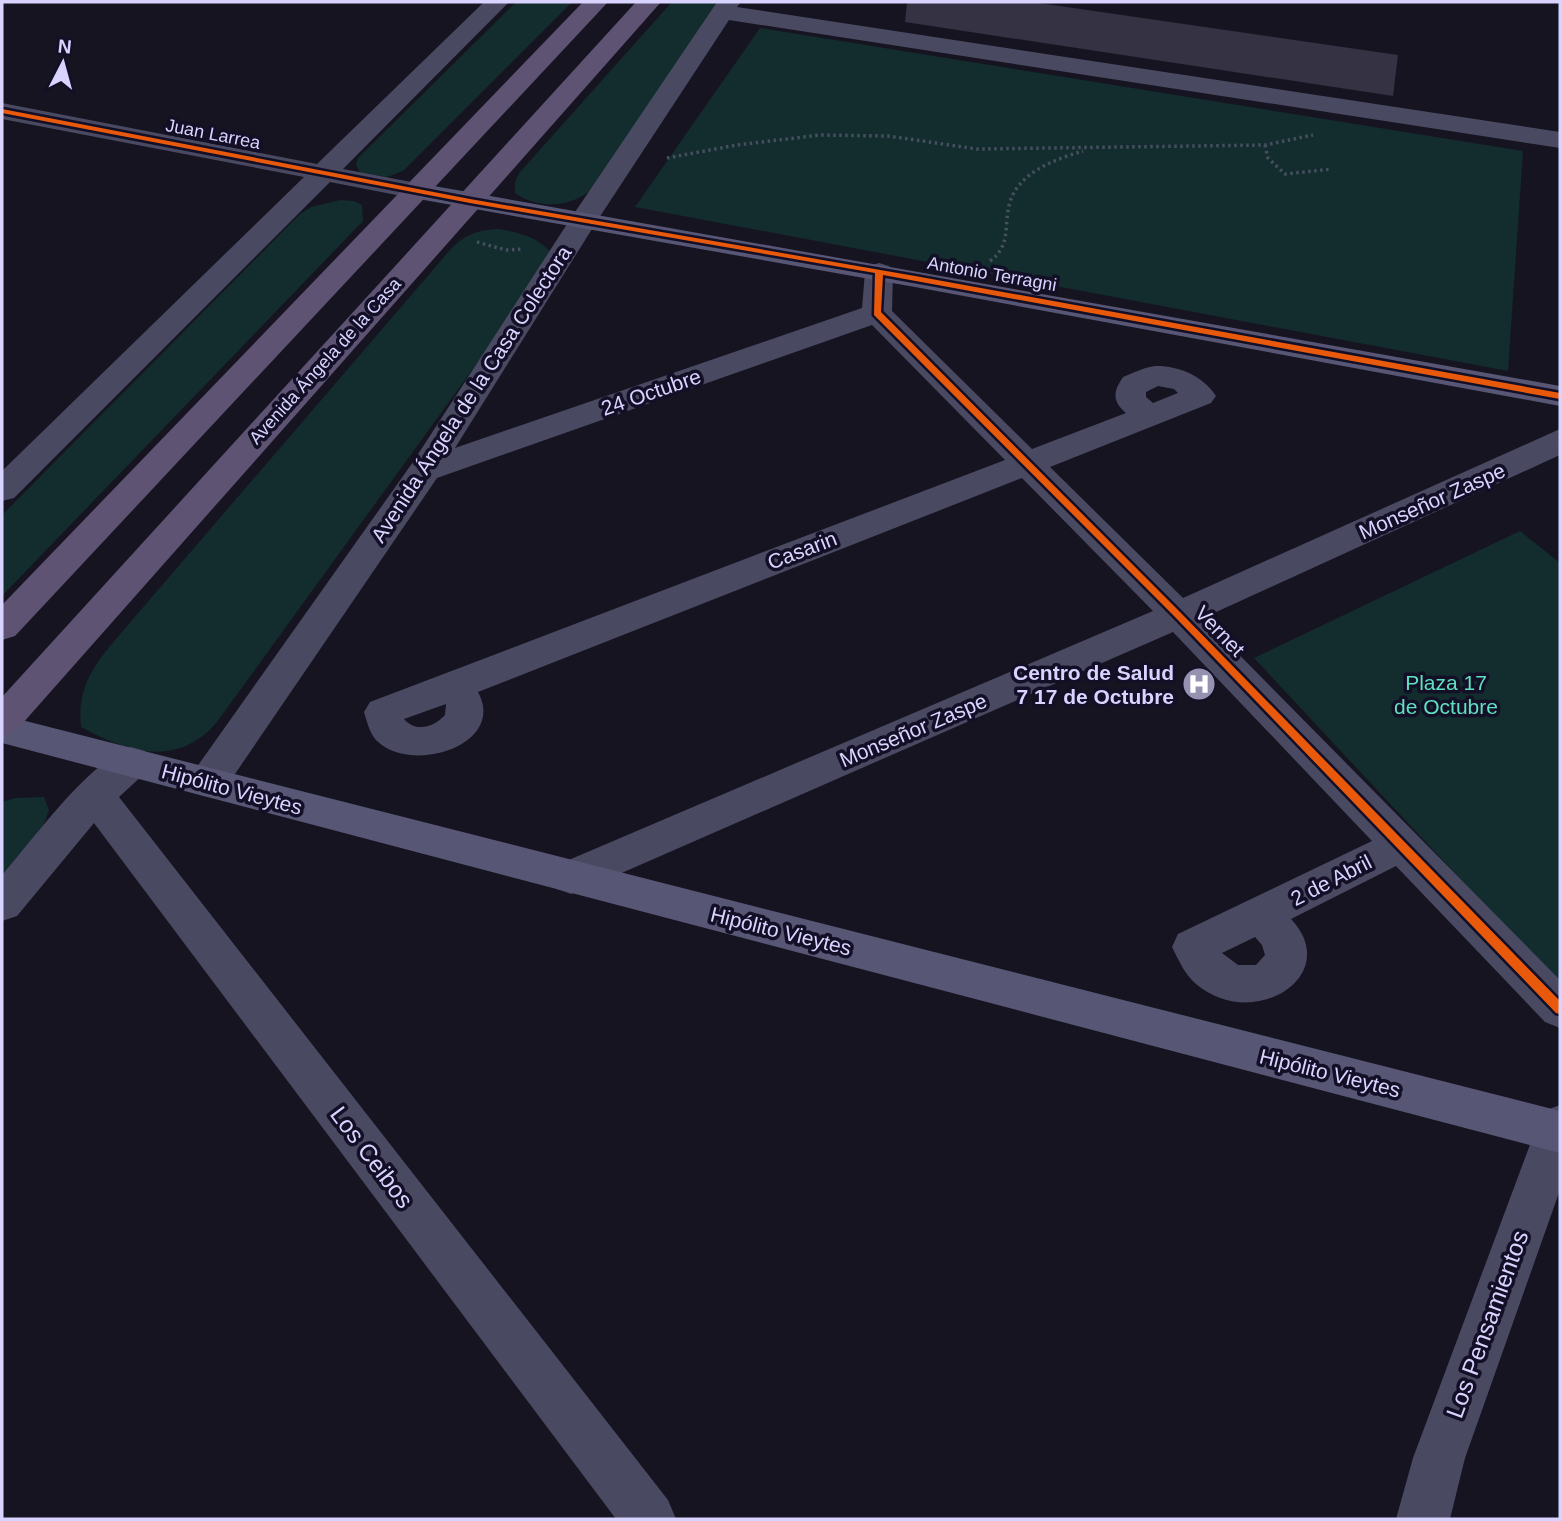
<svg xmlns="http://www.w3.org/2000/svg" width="1562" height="1521" font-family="Arial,sans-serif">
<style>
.green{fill:#132c2d}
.building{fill:#343243}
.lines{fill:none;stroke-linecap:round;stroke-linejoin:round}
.path{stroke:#44505f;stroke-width:3.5;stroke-dasharray:2.5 3.5;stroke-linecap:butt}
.street{fill:#4a4962;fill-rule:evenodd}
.secondary{fill:#575674;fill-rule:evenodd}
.primary{fill:#5e5373;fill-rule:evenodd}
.cycleway-casing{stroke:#130f26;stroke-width:5}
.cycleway{fill:#e8590c;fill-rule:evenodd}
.labels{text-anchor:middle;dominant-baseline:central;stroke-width:7;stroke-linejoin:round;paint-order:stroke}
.far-street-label{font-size:18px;fill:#d9d4ff;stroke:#130f26}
.street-label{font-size:21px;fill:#d9d4ff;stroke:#130f26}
.poi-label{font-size:21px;font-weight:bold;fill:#d9d4ff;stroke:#130f26;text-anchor:end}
.park-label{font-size:21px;fill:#5fe0c0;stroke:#130f26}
.near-street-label{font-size:24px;fill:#d9d4ff;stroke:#130f26}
</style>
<rect width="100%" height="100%" fill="#161421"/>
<!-- green -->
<g class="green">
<path d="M516 2H572L403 171 387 177 360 173 356 164 358 158Z"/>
<path d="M672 2H717L595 186C574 208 539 210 515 193V182L520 172Z"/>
<path d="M760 28 1523 151 1508 371 635 207Z"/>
<path d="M340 200 354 201 362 205 363 221 2 596V515L300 214 311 207Z"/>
<path d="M499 229C520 233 535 236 550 251L520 304 217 722C178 768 128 753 81 727 76 682 100 658 127 626L450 250C465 234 478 230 499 229Z"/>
<path d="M1520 531 1560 563V986L1254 658Z"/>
<path d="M44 797 49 810 41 832 2 875V802L15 798Z"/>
</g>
<!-- building -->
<path class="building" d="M907 2H1032L1398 55 1393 96 905 22Z"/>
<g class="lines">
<!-- path -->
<g class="path">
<path d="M1265 145 1268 158 1285 174 1332 169"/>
<path d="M667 158 737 145 820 135 888 136 977 149 1265 145 1313 135"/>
<path d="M477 242 506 250 523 249"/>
<path d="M990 261C1012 245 1003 225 1010 202 1019 172 1056 159 1083 151"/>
</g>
<!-- street -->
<g class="street">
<path d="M484 2H509L343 169 427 185 431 191 427 197 417 199 330 182 14 498 2 501V471L304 177 2 119V103L317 164Z"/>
<path d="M717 2H741L737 7 1560 132V148L729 20 597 221 455 448 862 308 865 272 869 266 879 263 889 266 893 272 892 311 1032 449 1126 413C1112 401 1113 392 1123 377 1133 373 1145 367 1156 366 1180 366 1203 376 1216 396L1211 403 1050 467 1183 598 1560 429V455L1203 618 1560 980V1028L1545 1022 1396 866 1291 919C1344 975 1254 1033 1196 984 1185 975 1178 959 1172 947L1178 934 1372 841 1173 632 585 889 571 894 557 889 551 877 557 865 1153 611 1022 478 478 692C507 745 412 775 377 741 370 734 367 722 364 712L370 702 1005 460 872 325 437 478 222 793 208 797 194 793 189 782 194 771 413 462 569 221ZM1158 386 1174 389 1178 393 1153 403 1146 397V392ZM446 704 445 715C434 727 416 733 404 719ZM1255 937 1262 945 1265 955 1256 965H1238L1222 953Z"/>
<path d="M131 747 145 751 150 762 145 773 119 797 668 1500 676 1519H616L94 823 17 916 2 921V875C32 841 90 760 131 747Z"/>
<path d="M1560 1105V1190L1465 1458 1450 1519H1396L1413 1458 1537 1126 1544 1111Z"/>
</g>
<!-- secondary -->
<g class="secondary">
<path d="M417 183 1560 386V406L915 287 407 197 403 191 407 185Z"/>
<path d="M2 715 1560 1111V1153L2 743Z"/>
</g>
<!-- primary -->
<g class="primary">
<path d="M583 2H608L15 636 2 640V605Z"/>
<path d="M636 2H661L15 732 2 736V697Z"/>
</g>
<defs>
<path id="cycleway" d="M2 109 470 199 915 276 1560 393V399L883 275 881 312 1181 613 1560 1001V1014L1556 1013 1175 617 874 315 875 273 470 203 2 113Z"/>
</defs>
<!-- cycleway casing -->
<use href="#cycleway" class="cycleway-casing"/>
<!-- cycleway -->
<use href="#cycleway" class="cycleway"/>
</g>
<!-- icons -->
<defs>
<symbol id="hospital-disc" viewBox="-11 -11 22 22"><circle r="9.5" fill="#9591b1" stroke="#130f26"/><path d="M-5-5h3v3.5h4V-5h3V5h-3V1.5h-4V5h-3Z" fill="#fff"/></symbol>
</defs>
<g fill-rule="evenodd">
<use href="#hospital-disc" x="1180" y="665" width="38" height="38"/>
</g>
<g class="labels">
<!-- far-street labels -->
<g class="far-street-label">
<text transform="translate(213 134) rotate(11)">Juan Larrea</text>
<text transform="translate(992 274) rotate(10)">Antonio Terragni</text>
<text transform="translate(325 361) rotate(-48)">Avenida Ángela de la Casa</text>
</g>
<!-- street labels -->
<g class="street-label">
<text transform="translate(651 392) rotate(-19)">24 Octubre</text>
<text transform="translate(471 394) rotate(-57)">Avenida Ángela de la Casa Colectora</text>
<text transform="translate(1432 501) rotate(-24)">Monseñor Zaspe</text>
<text transform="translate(802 550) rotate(-21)">Casarin</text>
<text transform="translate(1220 631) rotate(46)">Vernet</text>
<text transform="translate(913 730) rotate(-23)">Monseñor Zaspe</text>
<text transform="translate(232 789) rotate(15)">Hipólito Vieytes</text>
<text transform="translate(1331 880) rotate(-27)">2 de Abril</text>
<text transform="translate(781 931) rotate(14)">Hipólito Vieytes</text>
<text transform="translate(1330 1073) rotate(14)">Hipólito Vieytes</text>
</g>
<!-- poi labels -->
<g class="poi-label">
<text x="1174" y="672">Centro de Salud<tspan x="1174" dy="24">7 17 de Octubre</tspan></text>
</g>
<!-- park labels -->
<g class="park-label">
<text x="1446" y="682">Plaza 17<tspan x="1446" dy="24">de Octubre</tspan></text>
</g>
<!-- near-street labels -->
<g class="near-street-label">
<text transform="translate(372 1157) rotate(53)">Los Ceibos</text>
<text transform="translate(1487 1324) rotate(-70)">Los Pensamientos</text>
</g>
</g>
<!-- border -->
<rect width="1562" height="1521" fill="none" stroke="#d9d4ff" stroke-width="7"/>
<!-- north arrow -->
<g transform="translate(63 63) rotate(6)" stroke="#130f26" stroke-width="5" paint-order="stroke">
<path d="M0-5L12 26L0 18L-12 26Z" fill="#d9d4ff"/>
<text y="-10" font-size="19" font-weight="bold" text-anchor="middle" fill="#d9d4ff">N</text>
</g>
</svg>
